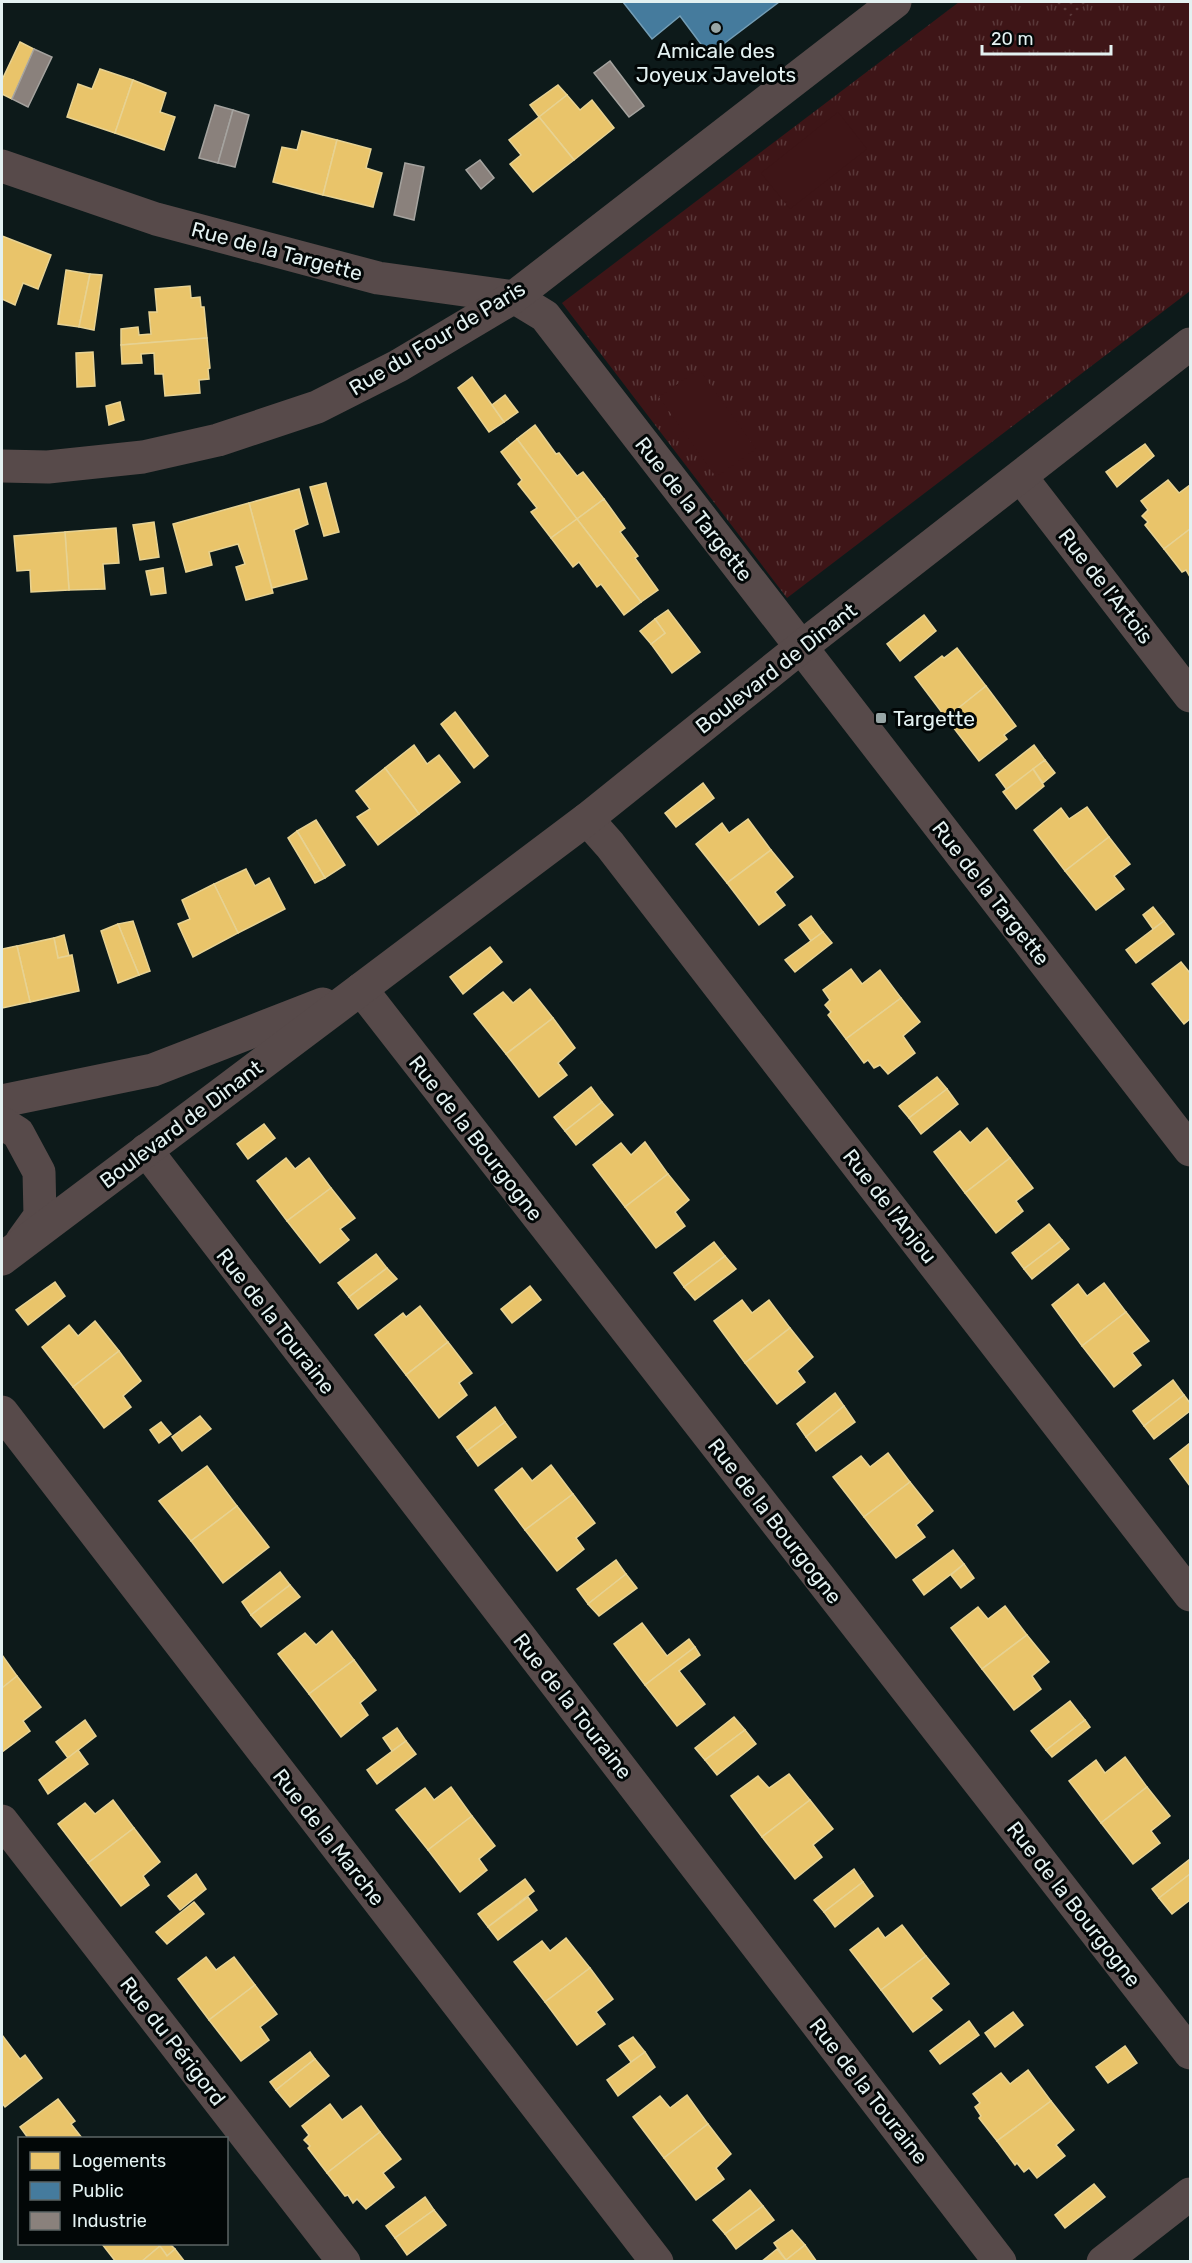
<svg xmlns="http://www.w3.org/2000/svg" width="1192" height="2263" font-family="Rubik,sans-serif">
<style>
.grass{fill:url(#grass-tufts)}
.park{fill:url(#park-dots)}
.pitch{fill:#3e1517}
.homes{fill:#e9c46a;stroke:#e7d292;stroke-width:1.5}
.public{fill:#457b9d;stroke:#749eb6;stroke-width:1.5}
.industry{fill:#8a817c;stroke:#a5a39f;stroke-width:1.5}
.lines{fill:none;stroke-linecap:round;stroke-linejoin:round}
.street{stroke:#574a4a;stroke-width:33}
.poi-dot{fill:#98a6a6;stroke:#020707;stroke-width:2}
.labels{text-anchor:middle;dominant-baseline:central;stroke-width:6;stroke-linejoin:round;paint-order:stroke}
.poi-label{font-size:21px;fill:#e3f1f1;stroke:#020707}
.street-label{font-size:21px;fill:#e3f1f1;stroke:#020707}
</style>
<defs>
<pattern id="grass-tufts" width="24" height="20" patternUnits="userSpaceOnUse" patternTransform="scale(1.5)"><rect width="24" height="20" fill="#3e1517"/><path d="M3 7l-1-3M5 7V3M7 7l1-3M15 17l-1-3M17 17v-4M19 17l1-3" fill="none" stroke="#5a3839"/></pattern>
<pattern id="park-dots" width="8" height="8" patternUnits="userSpaceOnUse" patternTransform="scale(1.5)"><rect width="8" height="8" fill="#3e1517"/><path d="M2 2h.1M6 6h.1" fill="none" stroke="#5a3839" stroke-width="1.8" stroke-linecap="round"/></pattern>
</defs>
<rect width="100%" height="100%" fill="#0d1a1a"/>
<!-- grass -->
<path class="grass" d="M959 2H1190V291L787 598 562 303Z"/>
<!-- park -->
<path class="park" d="M1055 2H1089L1068 18Z"/>
<!-- pitch -->
<g class="pitch">
<path d="M838 112 867 149 790 209 761 173Z"/>
<path d="M699 369 756 449 716 477 659 397Z"/>
</g>
<!-- homes -->
<g class="homes">
<path d="M20 42 34 49 12 99 2 94V80Z"/>
<path d="M100 69 133 80 115 133 67 117 78 84 92 89Z"/>
<path d="M133 80 166 93 160 112 175 117 164 150 115 133Z"/>
<path d="M558 85 567 95 539 117 530 105Z"/>
<path d="M567 95 580 110 592 100 614 128 574 160 539 117Z"/>
<path d="M539 117 574 160 533 192 510 164 521 155 509 140Z"/>
<path d="M302 131 337 140 323 195 273 182 282 147 297 150Z"/>
<path d="M337 140 371 149 366 168 382 173 373 207 323 195Z"/>
<path d="M2 236 51 255 38 289 23 283 15 305 2 299Z"/>
<path d="M66 270 90 274 79 327 58 324Z"/>
<path d="M90 274 102 275 94 330 79 327Z"/>
<path d="M190 286 191 298 200 297 201 307H204L207 338 121 345V329L138 327 139 335 151 334 149 312H157L155 289Z"/>
<path d="M207 338 210 368 208 369 209 379 199 380 200 393 165 396 163 374H155L154 353 141 354 142 363 122 364 121 345Z"/>
<path d="M93 352 95 386 77 387 76 353Z"/>
<path d="M472 377 504 422 489 432 458 388Z"/>
<path d="M505 395 518 412 504 422 492 405Z"/>
<path d="M120 402 124 420 109 425 106 406Z"/>
<path d="M535 425 556 454 559 453 577 476 583 472 604 499 577 519 517 439Z"/>
<path d="M517 439 577 519 551 538 531 512 537 508 518 484 522 480 501 452Z"/>
<path d="M1145 444 1154 456 1117 487 1106 472Z"/>
<path d="M1168 480 1179 493 1190 485V529L1164 549 1145 525 1148 522 1142 516 1148 510 1141 501Z"/>
<path d="M326 483 339 532 324 536 310 487Z"/>
<path d="M299 489 308 524 294 530 307 579 272 588 249 503Z"/>
<path d="M604 499 625 528 620 532 638 556 635 558 658 590 641 602 577 519Z"/>
<path d="M249 503 273 593 246 600 236 567 245 564 238 544 209 552 212 565 186 572 173 524Z"/>
<path d="M577 519 641 602 624 615 601 584 597 587 579 562 573 567 551 538Z"/>
<path d="M154 522 159 557 140 560 133 525Z"/>
<path d="M116 528 119 563 103 564 105 589 69 590 65 532Z"/>
<path d="M1190 529V577L1186 570 1182 572 1164 549Z"/>
<path d="M65 532 69 590 31 592 30 570 17 571 14 536Z"/>
<path d="M163 568 166 593 151 595 146 571Z"/>
<path d="M668 610 700 652 672 673 651 644 665 633 655 619Z"/>
<path d="M924 615 936 631 900 661 887 644Z"/>
<path d="M655 619 665 633 651 644 640 631Z"/>
<path d="M957 648 986 686 946 718 915 677 942 656 944 658Z"/>
<path d="M986 686 1016 726 1004 735 1007 739 979 761 946 718Z"/>
<path d="M455 712 488 756 474 768 441 724Z"/>
<path d="M414 745 427 764 439 755 460 782 419 814 385 768Z"/>
<path d="M1034 745 1045 760 1007 790 996 775Z"/>
<path d="M1045 760 1055 773 1043 783 1033 769Z"/>
<path d="M385 768 419 814 378 845 357 817 370 809 356 791Z"/>
<path d="M1033 769 1044 786 1016 809 1003 792Z"/>
<path d="M703 783 714 798 676 827 665 813Z"/>
<path d="M1087 807 1109 837 1065 871 1034 830 1061 808 1069 819Z"/>
<path d="M748 819 771 850 727 883 696 844 722 823 729 833Z"/>
<path d="M316 820 345 865 325 878 297 831Z"/>
<path d="M297 831 325 878 315 883 288 838Z"/>
<path d="M1109 837 1130 864 1114 876 1124 889 1096 910 1065 871Z"/>
<path d="M771 850 793 877 775 892 785 905 759 925 727 883Z"/>
<path d="M246 869 255 886 269 878 285 909 238 933 214 884Z"/>
<path d="M214 884 238 933 193 957 178 924 190 919 182 900Z"/>
<path d="M1153 907 1164 921 1153 929 1143 915Z"/>
<path d="M811 916 823 932 811 941 799 925Z"/>
<path d="M133 921 150 971 139 975 118 924Z"/>
<path d="M1164 921 1174 934 1136 963 1126 950Z"/>
<path d="M118 924 139 975 118 983 101 931Z"/>
<path d="M823 932 832 943 795 972 785 960Z"/>
<path d="M64 935 69 956 58 958 54 938Z"/>
<path d="M54 938 58 958 72 955 79 991 30 1002 17 946Z"/>
<path d="M17 946 30 1002 2 1008V949Z"/>
<path d="M490 947 502 962 463 994 450 977Z"/>
<path d="M1181 962 1190 973V1019L1184 1024 1152 984Z"/>
<path d="M851 969 862 984 880 970 901 998 846 1039 828 1015 831 1012 825 1005 830 1000 823 990Z"/>
<path d="M530 989 553 1018 506 1054 474 1014 503 992 513 1003Z"/>
<path d="M901 998 920 1022 903 1036 915 1053 888 1074 880 1065 874 1068 868 1060 864 1063 846 1039Z"/>
<path d="M553 1018 575 1048 558 1063 567 1075 539 1097 506 1054Z"/>
<path d="M937 1077 947 1089 909 1118 899 1106Z"/>
<path d="M591 1087 602 1102 565 1131 554 1117Z"/>
<path d="M947 1089 958 1104 921 1134 909 1118Z"/>
<path d="M602 1102 613 1115 576 1145 565 1131Z"/>
<path d="M264 1124 275 1138 248 1159 237 1144Z"/>
<path d="M987 1128 1010 1158 965 1193 934 1152 960 1131 970 1143Z"/>
<path d="M645 1142 668 1174 625 1207 593 1165 621 1143 631 1155Z"/>
<path d="M286 1158 295 1169 309 1158 331 1188 287 1221 257 1181Z"/>
<path d="M1010 1158 1033 1188 1016 1201 1023 1211 996 1233 965 1193Z"/>
<path d="M668 1174 689 1200 675 1212 685 1226 656 1248 625 1207Z"/>
<path d="M331 1188 355 1218 340 1229 349 1240 320 1263 287 1221Z"/>
<path d="M1049 1224 1062 1240 1024 1269 1012 1253Z"/>
<path d="M1062 1240 1069 1249 1032 1279 1024 1269Z"/>
<path d="M714 1242 725 1256 684 1287 674 1273Z"/>
<path d="M376 1254 387 1268 349 1297 338 1283Z"/>
<path d="M725 1256 736 1269 695 1300 684 1287Z"/>
<path d="M387 1268 397 1279 358 1309 349 1297Z"/>
<path d="M55 1282 65 1296 28 1325 16 1310Z"/>
<path d="M1104 1283 1126 1312 1082 1346 1052 1305 1078 1284 1087 1296Z"/>
<path d="M530 1286 541 1300 512 1323 501 1309Z"/>
<path d="M742 1300 752 1313 769 1300 790 1328 745 1363 714 1321Z"/>
<path d="M420 1306 448 1342 406 1375 375 1335 403 1313 406 1317Z"/>
<path d="M1126 1312 1149 1341 1132 1353 1141 1365 1114 1387 1082 1346Z"/>
<path d="M95 1321 119 1351 73 1387 42 1347 69 1325 78 1336Z"/>
<path d="M790 1328 813 1357 797 1371 805 1382 777 1404 745 1363Z"/>
<path d="M448 1342 472 1373 459 1383 467 1395 439 1418 406 1375Z"/>
<path d="M119 1351 141 1381 123 1396 131 1407 104 1428 73 1387Z"/>
<path d="M1173 1380 1184 1395 1144 1426 1133 1411Z"/>
<path d="M835 1393 844 1406 806 1437 797 1424Z"/>
<path d="M1184 1395 1190 1403V1411L1154 1439 1144 1426Z"/>
<path d="M844 1406 855 1422 816 1451 806 1437Z"/>
<path d="M495 1407 505 1422 467 1451 457 1437Z"/>
<path d="M200 1416 211 1429 182 1451 172 1437Z"/>
<path d="M161 1422 171 1434 159 1443 150 1430Z"/>
<path d="M505 1422 516 1437 478 1466 467 1451Z"/>
<path d="M1190 1443V1486L1170 1459Z"/>
<path d="M888 1453 910 1482 864 1517 833 1477 861 1456 870 1467Z"/>
<path d="M551 1465 573 1494 525 1530 495 1490 522 1468 532 1481Z"/>
<path d="M207 1466 237 1506 191 1541 159 1501Z"/>
<path d="M910 1482 933 1511 916 1525 925 1537 896 1558 864 1517Z"/>
<path d="M573 1494 595 1523 576 1538 584 1549 557 1571 525 1530Z"/>
<path d="M237 1506 269 1547 223 1583 191 1541Z"/>
<path d="M953 1550 964 1564 924 1595 913 1580Z"/>
<path d="M616 1560 626 1574 588 1604 577 1589Z"/>
<path d="M964 1564 974 1578 961 1588 951 1575Z"/>
<path d="M280 1572 290 1585 251 1615 242 1602Z"/>
<path d="M626 1574 637 1588 599 1616 588 1604Z"/>
<path d="M290 1585 300 1597 261 1627 251 1615Z"/>
<path d="M1005 1606 1027 1635 982 1669 951 1628 978 1607 988 1619Z"/>
<path d="M642 1623 667 1656 689 1639 695 1647 645 1685 614 1644Z"/>
<path d="M332 1631 354 1660 309 1694 278 1654 305 1633 316 1645Z"/>
<path d="M1027 1635 1049 1662 1032 1676 1041 1689 1014 1710 982 1669Z"/>
<path d="M695 1647 700 1655 679 1671 705 1704 677 1726 645 1685Z"/>
<path d="M2 1655 17 1676 2 1688Z"/>
<path d="M354 1660 376 1690 360 1703 368 1715 341 1737 309 1694Z"/>
<path d="M17 1676 41 1707 23 1721 30 1731 2 1752V1688Z"/>
<path d="M1070 1701 1085 1720 1046 1750 1031 1731Z"/>
<path d="M734 1717 745 1730 705 1760 695 1748Z"/>
<path d="M85 1720 96 1736 68 1758 56 1742Z"/>
<path d="M1085 1720 1090 1727 1052 1757 1046 1750Z"/>
<path d="M397 1728 406 1741 392 1751 383 1738Z"/>
<path d="M745 1730 756 1744 717 1775 705 1760Z"/>
<path d="M406 1741 416 1754 377 1784 367 1770Z"/>
<path d="M78 1750 88 1764 48 1794 39 1780Z"/>
<path d="M1125 1757 1147 1787 1101 1823 1069 1781 1096 1760 1105 1773Z"/>
<path d="M789 1774 810 1800 762 1837 731 1796 758 1776 769 1788Z"/>
<path d="M451 1787 472 1816 428 1850 396 1810 425 1788 434 1800Z"/>
<path d="M1147 1787 1170 1816 1151 1831 1160 1843 1133 1864 1101 1823Z"/>
<path d="M113 1800 134 1828 88 1863 58 1824 85 1803 95 1814Z"/>
<path d="M810 1800 833 1829 813 1845 822 1857 795 1879 762 1837Z"/>
<path d="M472 1816 495 1846 479 1859 487 1870 460 1892 428 1850Z"/>
<path d="M134 1828 160 1862 143 1876 149 1885 121 1906 88 1863Z"/>
<path d="M1190 1859V1874L1159 1898 1152 1889Z"/>
<path d="M854 1869 863 1882 824 1912 814 1900Z"/>
<path d="M196 1874 206 1889 180 1910 168 1896Z"/>
<path d="M1190 1874V1900L1172 1914 1159 1898Z"/>
<path d="M525 1879 534 1891 488 1927 478 1914Z"/>
<path d="M863 1882 873 1896 835 1927 824 1912Z"/>
<path d="M528 1897 537 1910 498 1940 488 1927Z"/>
<path d="M194 1902 204 1914 167 1944 156 1932Z"/>
<path d="M902 1925 926 1956 881 1990 850 1950 878 1928 885 1938Z"/>
<path d="M566 1938 590 1968 545 2002 514 1962 542 1941 550 1951Z"/>
<path d="M926 1956 949 1984 931 1998 942 2010 913 2032 881 1990Z"/>
<path d="M206 1957 216 1970 234 1957 255 1985 209 2020 178 1979Z"/>
<path d="M590 1968 613 1999 596 2012 605 2024 577 2045 545 2002Z"/>
<path d="M255 1985 277 2014 260 2027 269 2040 241 2061 209 2020Z"/>
<path d="M1013 2012 1023 2025 995 2047 985 2033Z"/>
<path d="M969 2021 979 2035 940 2064 930 2051Z"/>
<path d="M2 2035 20 2059 25 2055 42 2078 5 2107 2 2103Z"/>
<path d="M633 2037 645 2052 631 2062 619 2046Z"/>
<path d="M1125 2046 1137 2063 1108 2083 1096 2067Z"/>
<path d="M310 2052 315 2059 276 2090 270 2082Z"/>
<path d="M645 2052 655 2067 618 2096 607 2080Z"/>
<path d="M315 2059 329 2076 290 2107 276 2090Z"/>
<path d="M1028 2070 1051 2101 997 2141 979 2118 981 2116 975 2107 980 2103 973 2094 1001 2073 1010 2084Z"/>
<path d="M687 2095 708 2124 664 2158 633 2117 660 2096 670 2108Z"/>
<path d="M58 2099 75 2121 71 2124 82 2138H28L20 2127Z"/>
<path d="M1051 2101 1074 2130 1056 2145 1065 2156 1037 2178 1029 2168 1024 2172 1017 2163 1015 2165 997 2141Z"/>
<path d="M330 2104 342 2120 361 2106 380 2132 327 2173 308 2148 310 2146 304 2140 309 2135 302 2126Z"/>
<path d="M708 2124 731 2154 716 2168 724 2179 696 2200 664 2158Z"/>
<path d="M380 2132 401 2159 383 2173 394 2187 366 2209 357 2199 353 2203 348 2195 345 2196 327 2173Z"/>
<path d="M1094 2184 1105 2197 1065 2228 1055 2215Z"/>
<path d="M750 2190 763 2206 725 2234 713 2220Z"/>
<path d="M425 2197 434 2210 395 2238 386 2226Z"/>
<path d="M763 2206 774 2220 736 2249 725 2234Z"/>
<path d="M434 2210 446 2225 407 2255 395 2238Z"/>
<path d="M792 2230 805 2245 786 2260 774 2243Z"/>
<path d="M102 2244H158L160 2246 141 2262H116Z"/>
<path d="M158 2244H170L175 2249 167 2256Z"/>
<path d="M805 2245 817 2262H761L777 2249 786 2260Z"/>
<path d="M160 2246 167 2256 175 2249 185 2262H141Z"/>
</g>
<!-- public -->
<path class="public" d="M623 2H779L709 55 680 16 652 39Z"/>
<!-- industry -->
<g class="industry">
<path d="M34 49 52 57 28 107 12 99Z"/>
<path d="M610 61 644 106 629 117 594 73Z"/>
<path d="M215 105 233 110 218 163 199 158Z"/>
<path d="M233 110 249 115 235 167 218 163Z"/>
<path d="M480 160 494 178 481 189 466 170Z"/>
<path d="M405 163 424 167 414 220 394 215Z"/>
</g>
<g class="lines">
<!-- street -->
<g class="street">
<path d="M2 166 156 219 378 278 514 297 545 316 1190 1150"/>
<path d="M2 466 48 467 143 457 218 440 317 407 398 366 514 297 895 2"/>
<path d="M1021 477 1190 696"/>
<path d="M587 819 610 845 1190 1595"/>
<path d="M361 989 1190 2053"/>
<path d="M2 1101 153 1070 323 1004"/>
<path d="M2 1123 18 1133 39 1172 40 1216 22 1241"/>
<path d="M146 1150 1000 2262"/>
<path d="M2 1259 587 819 800 648 1190 344"/>
<path d="M2 1412 657 2262"/>
<path d="M2 1821 344 2262"/>
<path d="M1103 2262 1190 2194"/>
</g>
</g>
<!-- markers -->
<g class="poi-dot">
<circle cx="716" cy="28" r="6"/>
<rect x="875" y="712" width="12" height="12" rx="3"/>
</g>
<g class="labels">
<!-- poi labels -->
<g class="poi-label">
<text x="716" y="50">Amicale des<tspan x="716" dy="24">Joyeux Javelots</tspan></text>
<text x="893" y="718" text-anchor="start">Targette</text>
</g>
<!-- street labels -->
<g class="street-label">
<text transform="translate(277 251) rotate(15)">Rue de la Targette</text>
<text transform="translate(437 338) rotate(-31)">Rue du Four de Paris</text>
<text transform="translate(694 509) rotate(52)">Rue de la Targette</text>
<text transform="translate(1106 586) rotate(52)">Rue de l'Artois</text>
<text transform="translate(776 668) rotate(-38)">Boulevard de Dinant</text>
<text transform="translate(991 893) rotate(52)">Rue de la Targette</text>
<text transform="translate(181 1124) rotate(-37)">Boulevard de Dinant</text>
<text transform="translate(476 1138) rotate(52)">Rue de la Bourgogne</text>
<text transform="translate(890 1206) rotate(52)">Rue de l'Anjou</text>
<text transform="translate(276 1321) rotate(52)">Rue de la Touraine</text>
<text transform="translate(775 1521) rotate(52)">Rue de la Bourgogne</text>
<text transform="translate(573 1706) rotate(52)">Rue de la Touraine</text>
<text transform="translate(329 1837) rotate(52)">Rue de la Marche</text>
<text transform="translate(1074 1904) rotate(52)">Rue de la Bourgogne</text>
<text transform="translate(173 2041) rotate(52)">Rue du Périgord</text>
<text transform="translate(869 2091) rotate(52)">Rue de la Touraine</text>
</g>
</g>
<!-- border -->
<rect width="1192" height="2263" fill="none" stroke="#e3f1f1" stroke-width="6"/>
<!-- legend -->
<rect x="18" y="2137" width="210" height="108" fill="#020707" stroke="#5c6565" stroke-width="1.5"/>
<rect x="30" y="2152" width="30" height="18" fill="#e9c46a" stroke="#5c6565" stroke-width="1.5"/>
<text x="72" y="2167" font-size="18" fill="#e3f1f1">Logements</text>
<rect x="30" y="2182" width="30" height="18" fill="#457b9d" stroke="#5c6565" stroke-width="1.5"/>
<text x="72" y="2197" font-size="18" fill="#e3f1f1">Public</text>
<rect x="30" y="2212" width="30" height="18" fill="#8a817c" stroke="#5c6565" stroke-width="1.5"/>
<text x="72" y="2227" font-size="18" fill="#e3f1f1">Industrie</text>
<!-- scale -->
<path d="M982 45v9h129v-9" fill="none" stroke="#e3f1f1" stroke-width="3"/>
<text x="991" y="45" font-size="18" fill="#e3f1f1" stroke="#020707" stroke-width="4.5" paint-order="stroke">20 m</text>
</svg>
